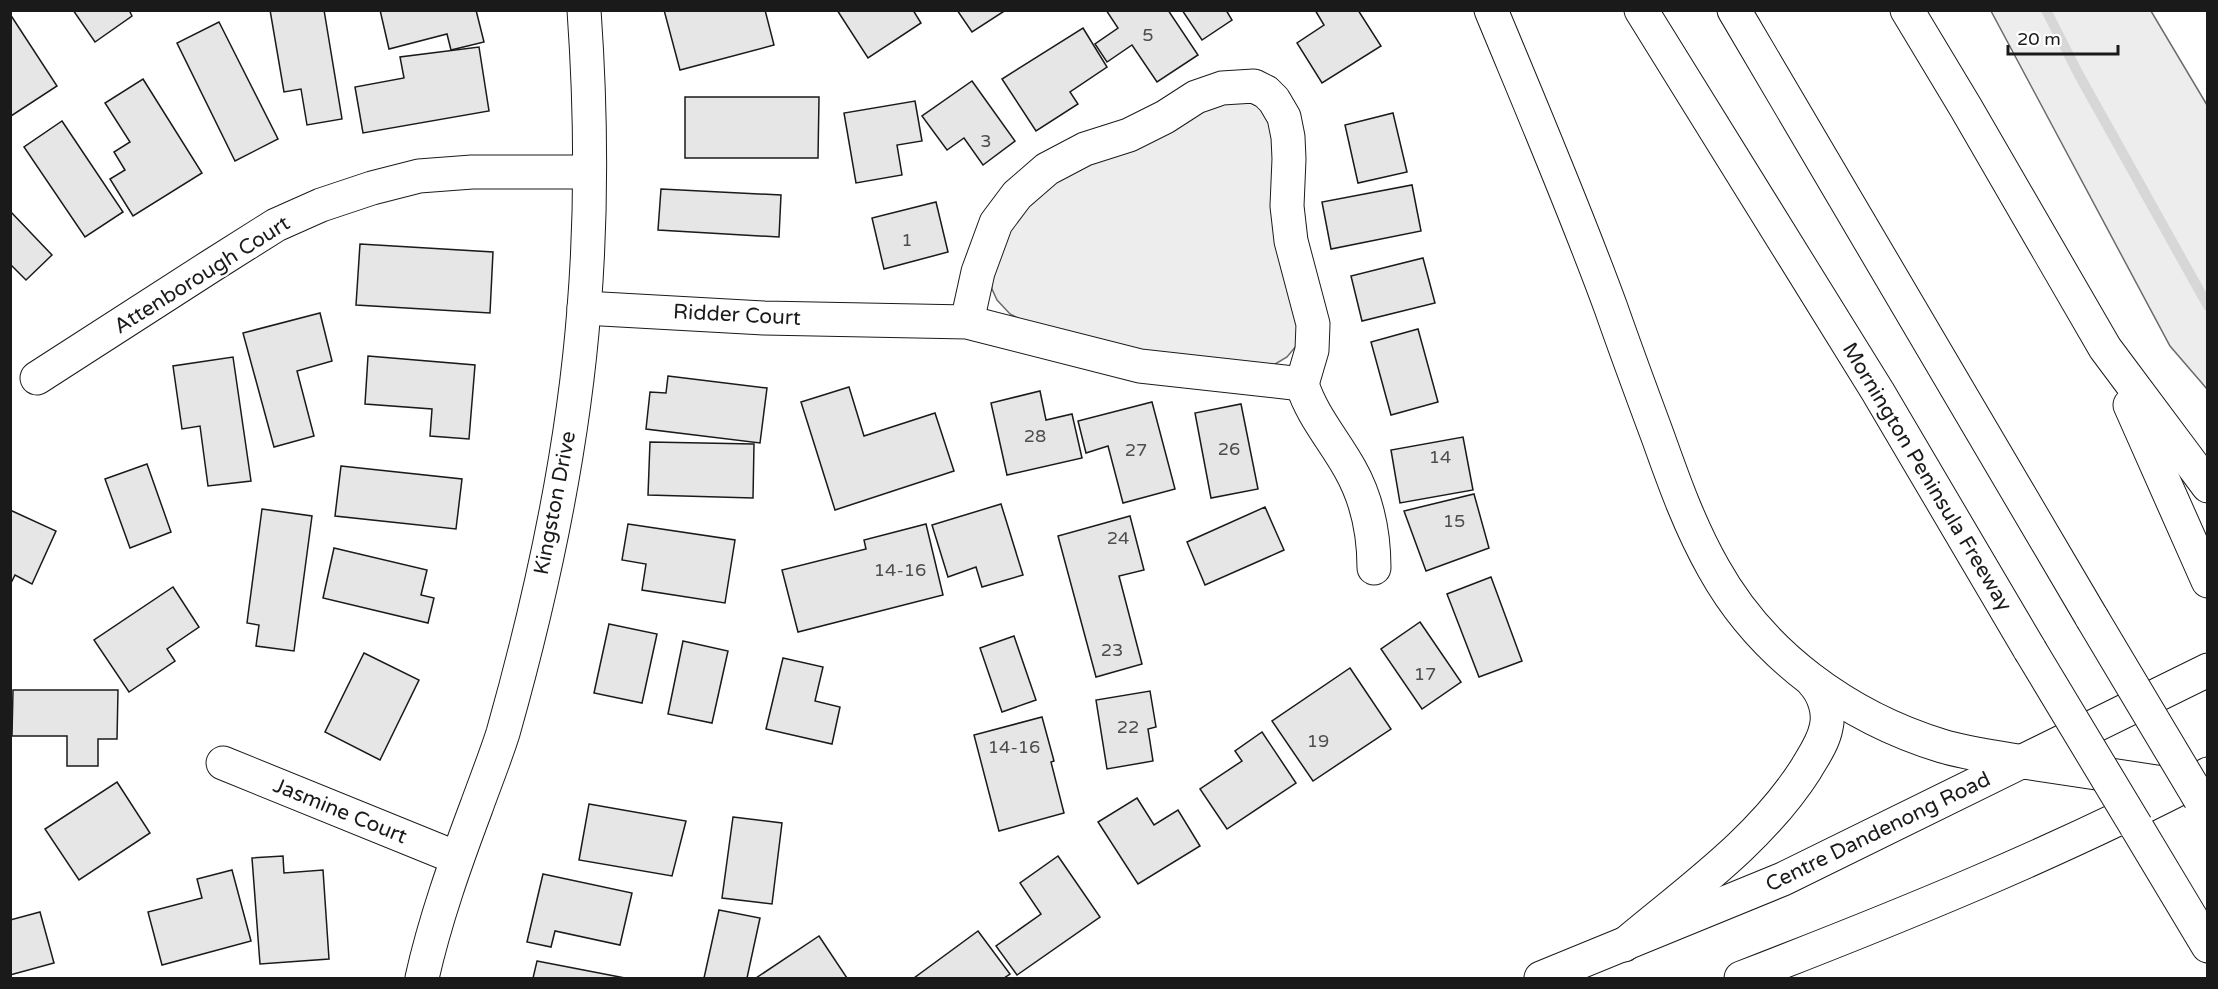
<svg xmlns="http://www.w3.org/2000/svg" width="2218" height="989" font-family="'Varela Round',sans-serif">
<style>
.built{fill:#ededed;stroke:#6a6a6a;stroke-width:1.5}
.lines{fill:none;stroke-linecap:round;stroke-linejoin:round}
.stream{stroke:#d7d7d7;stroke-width:10}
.building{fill:#e6e6e6;stroke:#1a1a1a;stroke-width:1.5}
.minor-casing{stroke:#1a1a1a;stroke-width:35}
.primary-casing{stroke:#1a1a1a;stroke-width:35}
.motorway-casing{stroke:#1a1a1a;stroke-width:35}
.minor{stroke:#fff;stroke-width:33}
.primary{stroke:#fff;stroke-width:33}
.motorway{stroke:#fff;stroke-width:33}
.motorway-bridge-casing{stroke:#1a1a1a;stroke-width:35;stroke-linecap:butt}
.motorway-bridge{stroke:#fff;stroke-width:33}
.labels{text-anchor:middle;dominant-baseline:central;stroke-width:4.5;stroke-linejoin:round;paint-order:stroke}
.number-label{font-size:18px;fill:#4d4d4d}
.street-label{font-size:21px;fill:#1a1a1a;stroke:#fff}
</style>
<rect width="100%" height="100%" fill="#fff"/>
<!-- built -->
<g class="built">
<path d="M1991 11H2151L2207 105V389L2170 346Z"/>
<path d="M1217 100 1252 101 1273 122 1299 314 1297 345 1287 357 1272 366 1145 356 1043 331 1010 314 997 300 992 289 989 271 1007 227 1056 175Z"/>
</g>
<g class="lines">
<!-- stream -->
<path class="stream" d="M2046 10 2079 75 2208 306"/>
</g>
<!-- building -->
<g class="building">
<path d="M73 10H129L132 16 95 42Z"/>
<path d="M270 10H324L342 119 307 125 301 89 284 92Z"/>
<path d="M380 10H476L484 42 451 50 447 34 389 49Z"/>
<path d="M664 10H765L774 45 680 70Z"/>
<path d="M837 10H913L921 23 868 58Z"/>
<path d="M957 10H1006L972 32Z"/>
<path d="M1106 10H1168L1198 55 1157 82 1132 45 1107 62 1095 44 1118 28Z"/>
<path d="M1182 10H1226L1232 20 1202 40Z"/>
<path d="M1315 10H1358L1381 46 1322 83 1297 43 1324 25Z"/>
<path d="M10 14 57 86 11 116 10 115Z"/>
<path d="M219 22 278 139 235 161 177 43Z"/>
<path d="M1083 28 1107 67 1070 92 1078 104 1036 131 1002 79Z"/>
<path d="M479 47 489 111 363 133 355 87 404 78 400 57Z"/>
<path d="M143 79 202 173 133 216 110 179 125 170 114 152 130 142 105 103Z"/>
<path d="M972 81 1015 141 983 165 964 138 947 150 922 116Z"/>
<path d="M685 97H819L818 158H685Z"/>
<path d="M915 101 922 141 897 145 902 175 856 183 844 113Z"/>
<path d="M1393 113 1407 172 1358 183 1345 125Z"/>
<path d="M62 121 123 212 85 237 24 147Z"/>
<path d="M1412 185 1421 231 1331 249 1322 202Z"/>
<path d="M661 189 781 195 779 237 658 230Z"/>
<path d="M936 202 948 252 884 269 872 218Z"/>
<path d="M10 211 52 255 26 280 10 264Z"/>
<path d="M360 244 493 252 490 313 356 305Z"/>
<path d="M1423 258 1435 303 1362 321 1351 276Z"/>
<path d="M320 313 332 361 297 371 314 436 274 447 243 333Z"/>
<path d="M1418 329 1438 402 1391 415 1371 342Z"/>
<path d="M368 356 475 365 469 439 430 436 432 409 365 404Z"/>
<path d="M233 357 251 481 208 486 200 426 182 429 173 366Z"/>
<path d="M668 376 767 388 760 443 646 429 650 392 666 393Z"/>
<path d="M849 387 864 436 935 413 954 471 835 510 801 402Z"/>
<path d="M1040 391 1046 420 1072 414 1082 458 1007 475 991 403Z"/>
<path d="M1152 402 1175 489 1123 503 1108 446 1086 453 1078 421Z"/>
<path d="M1241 404 1258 489 1211 498 1195 413Z"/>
<path d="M1463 437 1473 490 1400 503 1391 450Z"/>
<path d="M650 442 754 444 753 498 648 495Z"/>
<path d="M147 464 171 532 130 548 105 479Z"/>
<path d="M341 466 462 479 456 529 335 516Z"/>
<path d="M1474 494 1489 548 1426 571 1404 511Z"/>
<path d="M1001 504 1023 575 982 587 976 567 948 577 932 525Z"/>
<path d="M1265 507 1284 550 1205 585 1187 542Z"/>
<path d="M262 509 312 516 294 651 256 646 259 625 247 623Z"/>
<path d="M10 510 56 531 32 584 15 575 10 585Z"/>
<path d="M1130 516 1144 570 1119 576 1142 664 1096 677 1058 536Z"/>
<path d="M628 524 735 540 725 603 642 590 646 564 622 560Z"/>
<path d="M926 524 943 595 798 632 782 570 866 549 864 540Z"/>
<path d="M334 548 427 570 421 595 434 598 428 623 323 598Z"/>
<path d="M1491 577 1522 661 1479 677 1447 594Z"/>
<path d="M173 587 199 627 167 649 175 661 129 692 94 640Z"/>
<path d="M1420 622 1461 682 1422 709 1381 649Z"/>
<path d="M609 624 657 634 642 703 594 693Z"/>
<path d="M1014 636 1036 700 1002 712 980 648Z"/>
<path d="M683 641 728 651 712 723 668 714Z"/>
<path d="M364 653 419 680 380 760 325 732Z"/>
<path d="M783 658 823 667 815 701 840 707 832 744 766 729Z"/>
<path d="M1350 668 1391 729 1313 781 1272 721Z"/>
<path d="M13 690H118L117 739H98V766H67V736H12Z"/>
<path d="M1150 691 1156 727 1148 729 1153 761 1107 769 1096 700Z"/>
<path d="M1042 717 1054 761 1051 762 1064 813 999 831 974 735Z"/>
<path d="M1262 732 1296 783 1227 829 1200 789 1242 761 1235 751Z"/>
<path d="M117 782 150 833 79 880 45 829Z"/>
<path d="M1137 798 1154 825 1178 810 1200 846 1138 884 1098 822Z"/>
<path d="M589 804 686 821 672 876 579 860Z"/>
<path d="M733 817 782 823 772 904 722 898Z"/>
<path d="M283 856 284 873 323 870 329 959 260 964 252 858Z"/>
<path d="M1058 856 1100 917 1017 975 996 946 1041 914 1020 883Z"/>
<path d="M232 870 251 941 162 965 148 912 202 898 197 879Z"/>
<path d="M543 874 632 893 620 945 555 931 551 947 527 942Z"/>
<path d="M719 910 760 918 747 978H704Z"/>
<path d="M40 912 54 963 10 975V920Z"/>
<path d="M978 931 1010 974 1004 978H914Z"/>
<path d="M819 936 847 978H756Z"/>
<path d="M537 961 625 978H533Z"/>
</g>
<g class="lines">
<defs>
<g id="minor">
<path d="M584 308 764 318 967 322 1140 366 1302 384 1312 350 1313 324 1291 241 1287 206 1289 159 1288 137 1284 117 1274 100 1266 92 1254 86 1222 88 1196 97 1165 117 1129 135 1085 149 1047 169 1017 195 996 223 978 272 967 322"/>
<path d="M37 378 211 266 276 225 321 205 372 188 419 176 472 172H589"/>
<path d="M1302 384C1312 416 1334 440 1350 469 1367 499 1374 534 1374 568"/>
<path d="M223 763 457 858"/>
<path d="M422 978C435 920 455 864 476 808 485 783 495 758 503 733 542 595 573 452 584 309 592 210 591 109 584 10"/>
</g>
<g id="primary">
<path d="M2024 762 2183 786"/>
<path d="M1541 978 1783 879 2208 670"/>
<path d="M1741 978C1899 917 2057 853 2208 774"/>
</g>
<g id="motorway">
<path d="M1491 10C1532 109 1574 207 1611 308 1626 351 1642 394 1658 437 1674 482 1690 527 1714 569 1762 655 1847 717 1942 746 1969 754 1996 757 2024 762"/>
<path d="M1641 10 1878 392 2030 650"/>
<path d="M1734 10 2092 618"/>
<path d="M1907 10 1966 108 2105 348 2208 486"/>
<path d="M2130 405 2208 581"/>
<path d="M2136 826 2208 946"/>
<path d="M1624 945C1688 891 1760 841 1806 769 1813 757 1823 743 1826 728 1830 712 1824 694 1813 682"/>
</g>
</defs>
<!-- minor casing -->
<use href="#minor" class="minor-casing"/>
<!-- primary casing -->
<use href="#primary" class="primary-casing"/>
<!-- motorway casing -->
<use href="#motorway" class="motorway-casing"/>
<!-- minor -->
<use href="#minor" class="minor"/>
<!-- primary -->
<use href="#primary" class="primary"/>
<!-- motorway -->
<use href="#motorway" class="motorway"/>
<defs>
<g id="motorway-bridge">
<path d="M2092 618 2200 799"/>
<path d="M2030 650 2136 826"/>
</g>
</defs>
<!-- motorway-bridge casing -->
<use href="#motorway-bridge" class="motorway-bridge-casing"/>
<!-- motorway-bridge -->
<use href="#motorway-bridge" class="motorway-bridge"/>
</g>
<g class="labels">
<!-- number labels -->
<g class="number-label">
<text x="1148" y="35">5</text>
<text x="986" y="141">3</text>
<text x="907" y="240">1</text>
<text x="1035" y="436">28</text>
<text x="1229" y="449">26</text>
<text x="1136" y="450">27</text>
<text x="1440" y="457">14</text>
<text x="1454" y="521">15</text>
<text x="1118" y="538">24</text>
<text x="900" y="570">14-16</text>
<text x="1112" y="650">23</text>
<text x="1425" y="674">17</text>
<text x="1128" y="727">22</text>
<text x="1318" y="741">19</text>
<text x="1014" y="747">14-16</text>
</g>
<!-- street labels -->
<g class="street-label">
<text transform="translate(202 275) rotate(-32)">Attenborough Court</text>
<text transform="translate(737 315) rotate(3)">Ridder Court</text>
<text transform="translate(1927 477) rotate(59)">Mornington Peninsula Freeway</text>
<text transform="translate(555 503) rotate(-79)">Kingston Drive</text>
<text transform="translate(340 811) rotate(22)">Jasmine Court</text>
<text transform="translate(1878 832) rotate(-26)">Centre Dandenong Road</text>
</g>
</g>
<!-- border -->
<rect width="2218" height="989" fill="none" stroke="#1a1a1a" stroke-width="24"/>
<!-- scale -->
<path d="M2008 45v9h110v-9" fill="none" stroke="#1a1a1a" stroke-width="3"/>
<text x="2017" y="45" font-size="18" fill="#1a1a1a" stroke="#ffffff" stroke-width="4.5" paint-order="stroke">20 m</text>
</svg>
